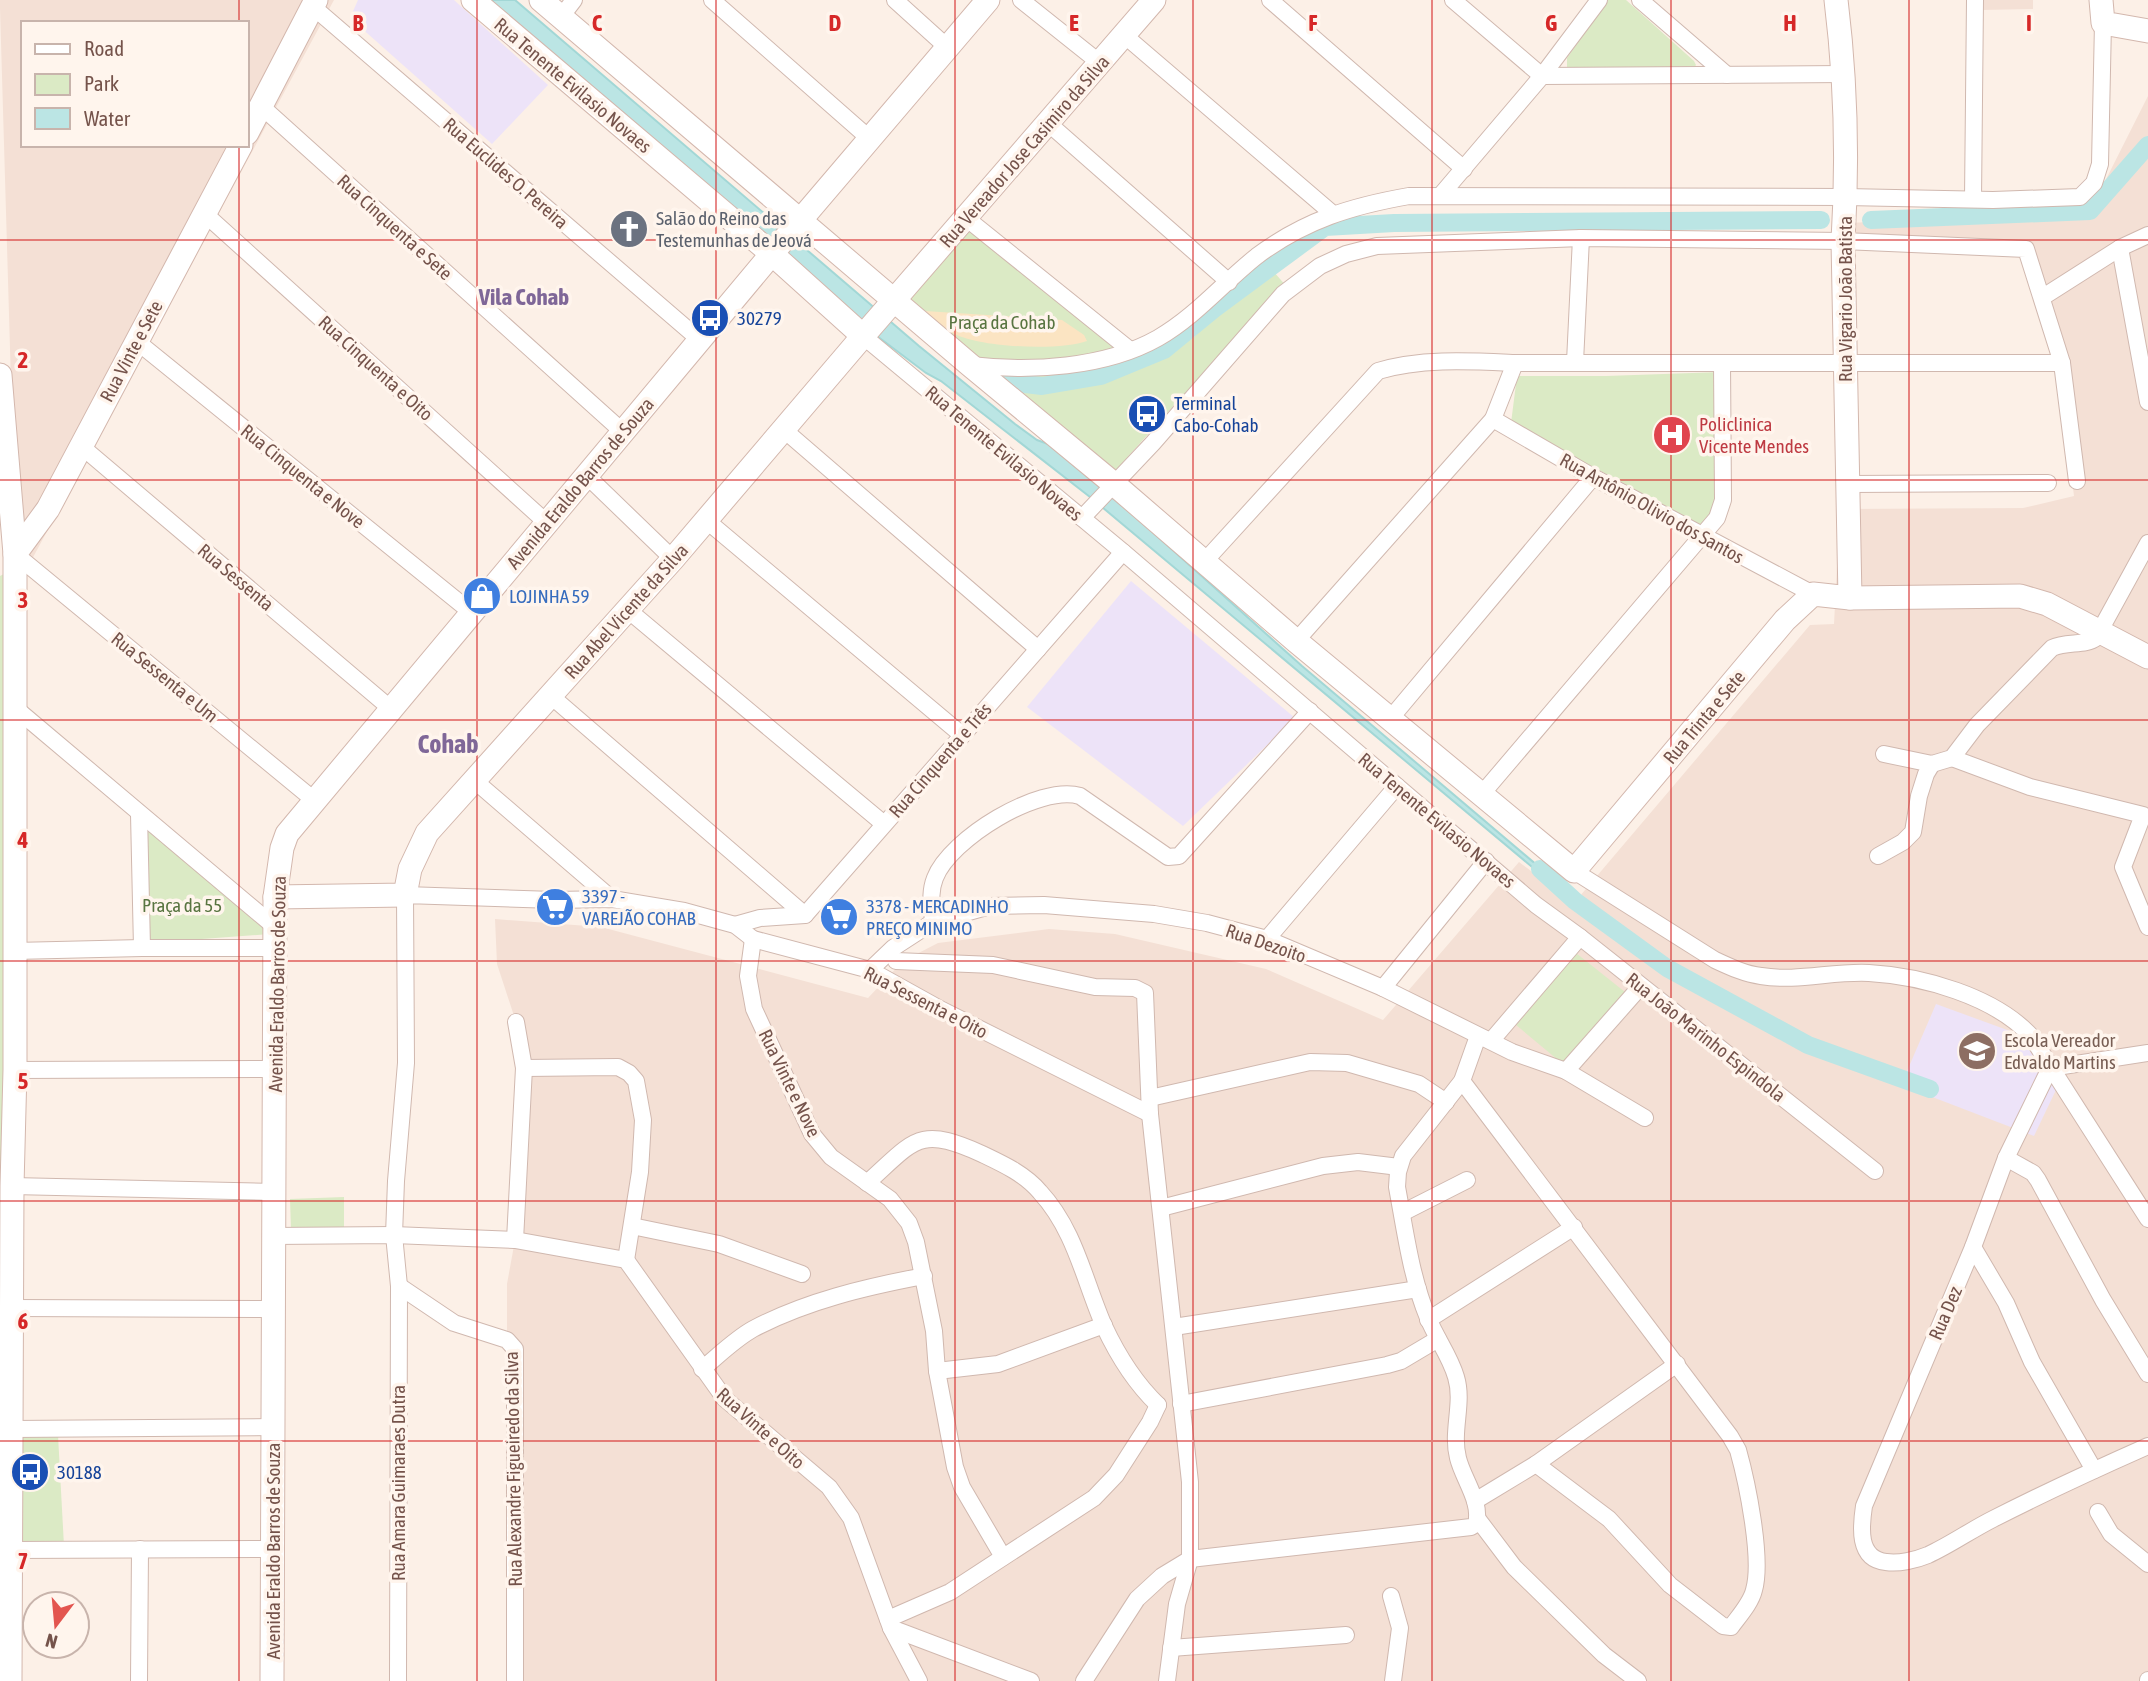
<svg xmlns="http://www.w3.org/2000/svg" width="2148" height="1681" font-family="'Asap Condensed',sans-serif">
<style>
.residential{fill:#f4e0d5;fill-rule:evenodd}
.education{fill:#ede3f8}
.green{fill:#dbeac5}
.sand{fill:#fbe4c2}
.water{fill:#bbe5e4;stroke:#a2d7d6;stroke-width:2}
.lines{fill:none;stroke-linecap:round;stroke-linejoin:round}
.canal{stroke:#bbe5e4;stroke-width:18}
.street-casing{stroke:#d0b8af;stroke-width:18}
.secondary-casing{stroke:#d3b7ad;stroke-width:25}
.street{stroke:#fff;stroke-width:16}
.secondary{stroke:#fff;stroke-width:23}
.grid{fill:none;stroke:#d62828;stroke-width:2;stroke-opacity:0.55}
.labels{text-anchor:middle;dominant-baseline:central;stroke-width:7;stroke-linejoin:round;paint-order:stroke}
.street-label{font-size:19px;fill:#75534b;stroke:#fff5ed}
.worship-label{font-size:19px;fill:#5b616d;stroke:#fff5ed;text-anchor:start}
.transit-label{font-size:19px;fill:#164399;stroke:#fff5ed;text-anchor:start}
.park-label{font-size:19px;fill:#597541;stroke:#fff5ed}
.health-label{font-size:19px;fill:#be3a42;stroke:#fff5ed;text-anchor:start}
.shop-label{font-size:19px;fill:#366cbe;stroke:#fff5ed;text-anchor:start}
.education-label{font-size:19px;fill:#785e54;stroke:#fff5ed;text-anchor:start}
.quarter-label{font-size:23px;font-weight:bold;fill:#7f6798;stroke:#fff5ed}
.district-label{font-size:26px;font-weight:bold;fill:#7f6798;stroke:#fff5ed}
.grid-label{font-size:23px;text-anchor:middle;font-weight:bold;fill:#d62828;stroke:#fff5ed;stroke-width:7;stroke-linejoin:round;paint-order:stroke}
</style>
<rect width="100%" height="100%" fill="#fcf0e7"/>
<!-- residential -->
<g class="residential">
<path d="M0 0H334L17 587 0 8ZM23 23H247V145H23Z"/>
<path d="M1982 0H2033V9L1981 10Z"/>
<path d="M2148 96V1681H519L507 1340V1284L515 1240 516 1022 497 964 495 919 601 927 868 998 903 961 938 943 1049 929 1115 934 1266 969 1383 1020 1519 862 1574 903 1810 625 1834 624 1840 509 2023 508 2074 496 2061 390 2022 250 1848 243 1849 223 2090 211Z"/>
</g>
<!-- education -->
<g class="education">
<path d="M358 0H454L548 85 492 144 350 18Z"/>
<path d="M1131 581 1295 718 1183 826 1027 707Z"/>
<path d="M1936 1004 2010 1031 2065 1071 2034 1136 1901 1085Z"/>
</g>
<!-- green -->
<g class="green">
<path d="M1608 0H1626L1694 61 1696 65 1694 68 1567 70V58Z"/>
<path d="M968 222 1128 357 1194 337 1267 264 1287 287 1274 294 1115 471 903 298Z"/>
<path d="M1721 372 1719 515 1701 525 1511 423 1517 376H1606Z"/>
<path d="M8 572 9 669 3 778 12 962 0 1411V576Z"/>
<path d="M143 825 270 934 148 943Z"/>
<path d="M1576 953 1625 992 1564 1065 1516 1025Z"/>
<path d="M344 1197V1229L291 1230 290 1199Z"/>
<path d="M22 1434 58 1435 64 1546 22 1548Z"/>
</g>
<!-- sand -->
<path class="sand" d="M925 311 1062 320 1084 335 1087 341C1061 351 976 348 951 332 942 327 934 318 925 311Z"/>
<!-- water -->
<path class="water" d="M488 0H515L919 346 1015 424 1037 440 1048 444 1099 484 1302 666 1558 883 1556 887 1090 497 941 381 926 373 877 336Z"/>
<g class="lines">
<!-- canal -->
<g class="canal">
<path d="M1871 220 2090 211 2148 145"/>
<path d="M1007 382 1042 386 1101 376 1164 350 1214 309 1325 227 1394 223 1821 220"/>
<path d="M1540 869 1575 901 1667 968 1808 1045 1930 1089"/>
</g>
<defs>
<g id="street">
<path d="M712 0 870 139"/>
<path d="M895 0 948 48"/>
<path d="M1021 0 1100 63"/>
<path d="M1270 0 1464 169"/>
<path d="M1453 0 1542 76 1845 74"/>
<path d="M1640 0 1727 75"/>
<path d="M312 6 700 340"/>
<path d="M561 17 574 0"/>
<path d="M1124 35 1333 214"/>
<path d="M261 106 623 432"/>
<path d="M1048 123 1229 282"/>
<path d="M1440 196 1542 76 1599 0"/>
<path d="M1973 199 1975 0"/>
<path d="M205 214 547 523"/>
<path d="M966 218 1130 350"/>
<path d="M2120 248 2148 402"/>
<path d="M2043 297 2120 248 2148 235"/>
<path d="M863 336 1123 552 1536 905 1580 937 1875 1171"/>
<path d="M135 340 471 612"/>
<path d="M1575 362 1581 238"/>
<path d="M970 365C1030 372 1105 368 1158 338 1196 316 1223 283 1257 256 1305 220 1352 206 1409 196L1846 197 1993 200 2080 197 2094 183 2100 164 2103 23"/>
<path d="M1493 419 1593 477 1813 594"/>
<path d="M783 429 1038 649"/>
<path d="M81 446 390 708"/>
<path d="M586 475 673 559"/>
<path d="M1849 484 2048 483"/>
<path d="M1082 518 1153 443 1283 294 1320 266 1346 254 1377 246 1581 238 1843 241 2026 249 2062 363 2077 481"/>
<path d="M706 520 962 735"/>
<path d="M15 554 314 800"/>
<path d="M1204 562 1378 371C1421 358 1470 361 1515 363H2062"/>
<path d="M628 610 884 824"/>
<path d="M1296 641 1493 419 1515 363"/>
<path d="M551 696 805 915"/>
<path d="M14 707 275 927"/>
<path d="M1390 719 1593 477"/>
<path d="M1884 754 1932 764 1952 758 1977 725 2052 648C2066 641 2085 646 2096 638L2148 543"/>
<path d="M1952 758 2030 787 2143 815 2123 867 2148 927"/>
<path d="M475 781 612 899"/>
<path d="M1481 795 1717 518 1723 500 1722 363"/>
<path d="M139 814 142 948"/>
<path d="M1878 856 1903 842 1913 832 1919 796 1926 774 1932 764"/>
<path d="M1574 871 1715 960C1730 967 1745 974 1761 976 1797 982 1833 971 1869 973 1922 976 1994 996 2031 1036L2148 1219"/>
<path d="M933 922C932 907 929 893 935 878 950 839 1039 784 1080 796L1168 857 1179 856 1310 711"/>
<path d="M735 925 760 918 805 915 1123 552"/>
<path d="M753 939 748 976 754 1009 812 1134 831 1157 890 1199 909 1223 916 1242 934 1331 937 1371 955 1467 962 1487 1003 1557"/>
<path d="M1267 939 1397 786"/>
<path d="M14 951 142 948H275"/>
<path d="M896 961 993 965 1095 987 1135 988 1145 993 1150 1114 1190 1482V1559L1177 1604 1167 1681"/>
<path d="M870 970 893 948 933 922 990 906 1044 905 1154 914 1207 923 1267 939 1383 988 1512 1052 1566 1071 1645 1118"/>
<path d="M1383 988 1486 861"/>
<path d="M1491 1041 1580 937"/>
<path d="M524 1068 618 1067 629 1073 636 1081 643 1120 640 1172 626 1260"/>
<path d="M2050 1068 2006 1158 1973 1247 1864 1506C1861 1526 1857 1559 1886 1562 1899 1564 1916 1560 1928 1555 1950 1545 1971 1530 1993 1519 2044 1493 2096 1469 2148 1446"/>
<path d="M2050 1068 2148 1053"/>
<path d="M15 1070 275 1069"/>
<path d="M1566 1071 1641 986"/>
<path d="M1462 1081 1730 1436 1738 1450C1747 1482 1763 1559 1754 1590 1751 1603 1739 1616 1731 1627L1723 1626 1670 1585 1609 1519 1536 1464"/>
<path d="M1150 1098 1310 1062 1347 1063 1419 1084 1446 1102"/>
<path d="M2006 1158 2033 1173 2038 1180 2103 1300 2148 1374"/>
<path d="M867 1183C915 1140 918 1125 982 1154 1003 1164 1025 1174 1040 1192 1075 1230 1084 1280 1104 1326 1118 1356 1134 1382 1158 1405"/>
<path d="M12 1186 274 1192"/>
<path d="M1161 1208 1323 1166 1358 1162 1399 1167"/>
<path d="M1402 1213 1467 1180"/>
<path d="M632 1226 719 1244 802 1274"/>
<path d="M272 1236 394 1235 515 1240 626 1260 725 1399 829 1487 851 1518 891 1628 919 1681"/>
<path d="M515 1240 524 1068 516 1022"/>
<path d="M1973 1247 2006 1303 2032 1362 2094 1470"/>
<path d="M399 1286 454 1323 507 1340 515 1349V1681"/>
<path d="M13 1308 273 1309"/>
<path d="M1428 1320 1574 1227"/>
<path d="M1174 1327 1418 1289"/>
<path d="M702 1369C718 1356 735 1339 753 1329 806 1301 866 1287 924 1276"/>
<path d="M937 1371 998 1364 1104 1325"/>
<path d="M1181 1404 1387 1365 1401 1361 1438 1339"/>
<path d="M11 1429 274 1427"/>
<path d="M1475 1501 1536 1464 1677 1364"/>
<path d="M2098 1512 2111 1534 2148 1564"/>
<path d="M1477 1518 1514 1567 1604 1655 1638 1681"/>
<path d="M11 1550 272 1549"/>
<path d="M1391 1596 1400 1628 1393 1681"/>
<path d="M888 1619 950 1592 1094 1498 1116 1475 1150 1422 1158 1405"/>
<path d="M891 1628 1031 1681"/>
<path d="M1171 1648 1346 1635"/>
<path d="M139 1681 140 1549"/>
<path d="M398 1681 399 1286 394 1235 396 1181 406 1063 405 895 554 900 612 899 684 911 735 925 753 939 870 970 942 1010 1150 1114"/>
<path d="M1084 1681 1137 1599 1162 1576 1190 1559 1471 1527 1476 1524C1482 1502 1463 1479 1458 1458 1451 1431 1464 1403 1456 1377 1450 1356 1436 1338 1428 1318 1411 1277 1405 1230 1397 1187L1398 1172 1403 1156 1462 1081 1478 1036"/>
<path d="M2148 1681V1680"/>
</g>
<g id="secondary">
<path d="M473 0 772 254 863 336"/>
<path d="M541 0 970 365 1114 484 1296 641 1574 871 1785 620 1813 594 1850 598 2020 596 2047 604 2148 657"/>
<path d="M1836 0C1846 81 1848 159 1843 241L1850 598"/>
<path d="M2101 0 2103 23 2148 31"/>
<path d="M247 133 316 0"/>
<path d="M0 375 15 554V1070L12 1186 10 1681"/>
<path d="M15 554 48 509 241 145"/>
<path d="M275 897 405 895 410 869 427 833 673 559 863 336 1154 0"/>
<path d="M272 1681 275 897 282 848 287 834 775 250 988 0"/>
</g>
</defs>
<!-- street casing -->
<use href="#street" class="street-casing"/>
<!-- secondary casing -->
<use href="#secondary" class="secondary-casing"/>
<!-- street -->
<use href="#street" class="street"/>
<!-- secondary -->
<use href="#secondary" class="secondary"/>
</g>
<!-- grid -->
<path class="grid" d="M239 0V23M477 0V1681M716 0V1681M955 0V1681M1193 0V1681M1432 0V1681M1671 0V1681M1909 0V1681M239 145V1681M0 240H2148M0 480H2148M0 720H2148M0 961H2148M0 1201H2148M0 1441H2148"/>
<!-- icons -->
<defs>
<symbol id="church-disc" viewBox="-11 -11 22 22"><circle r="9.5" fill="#6b7280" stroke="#fff5ed"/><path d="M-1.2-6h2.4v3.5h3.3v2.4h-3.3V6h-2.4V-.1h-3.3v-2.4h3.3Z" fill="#fff"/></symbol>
<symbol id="bus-disc" viewBox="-11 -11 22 22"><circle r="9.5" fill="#1a4fb4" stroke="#fff5ed"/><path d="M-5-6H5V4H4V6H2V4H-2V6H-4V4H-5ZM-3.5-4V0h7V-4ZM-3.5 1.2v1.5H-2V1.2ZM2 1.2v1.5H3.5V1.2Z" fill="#fff"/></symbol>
<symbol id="hospital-disc" viewBox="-11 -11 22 22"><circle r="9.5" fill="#e0444e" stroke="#fff5ed"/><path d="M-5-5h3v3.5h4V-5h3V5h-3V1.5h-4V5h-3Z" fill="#fff"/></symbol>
<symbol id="shop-disc" viewBox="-11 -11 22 22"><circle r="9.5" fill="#3f7fe0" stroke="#fff5ed"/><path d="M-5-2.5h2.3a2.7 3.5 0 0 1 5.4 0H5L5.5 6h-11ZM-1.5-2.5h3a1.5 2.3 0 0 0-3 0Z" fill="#fff"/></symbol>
<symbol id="supermarket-disc" viewBox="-11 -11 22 22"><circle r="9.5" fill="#3f7fe0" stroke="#fff5ed"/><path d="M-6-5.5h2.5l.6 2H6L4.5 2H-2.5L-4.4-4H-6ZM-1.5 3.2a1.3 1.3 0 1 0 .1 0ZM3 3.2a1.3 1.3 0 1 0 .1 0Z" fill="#fff"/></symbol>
<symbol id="school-disc" viewBox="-11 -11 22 22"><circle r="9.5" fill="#8d6e63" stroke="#fff5ed"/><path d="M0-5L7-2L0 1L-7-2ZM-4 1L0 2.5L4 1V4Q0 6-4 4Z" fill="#fff"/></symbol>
</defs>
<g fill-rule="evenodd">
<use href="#church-disc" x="607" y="207" width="44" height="44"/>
<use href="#bus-disc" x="688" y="296" width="44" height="44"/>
<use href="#bus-disc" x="1125" y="392" width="44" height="44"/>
<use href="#hospital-disc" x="1650" y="413" width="44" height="44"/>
<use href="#shop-disc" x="460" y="574" width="44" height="44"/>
<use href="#supermarket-disc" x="533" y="885" width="44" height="44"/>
<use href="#supermarket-disc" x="817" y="895" width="44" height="44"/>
<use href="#school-disc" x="1955" y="1029" width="44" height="44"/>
<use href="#bus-disc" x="8" y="1450" width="44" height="44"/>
</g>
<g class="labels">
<!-- street labels -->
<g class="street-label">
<text transform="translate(573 85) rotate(40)">Rua Tenente Evilasio Novaes</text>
<text transform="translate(1024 151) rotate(-49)">Rua Vereador Jose Casimiro da Silva</text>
<text transform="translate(506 173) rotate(41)">Rua Euclides O. Pereira</text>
<text transform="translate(395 227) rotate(42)">Rua Cinquenta e Sete</text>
<text transform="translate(1845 299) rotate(-90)">Rua Vigario João Batista</text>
<text transform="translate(131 351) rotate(-62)">Rua Vinte e Sete</text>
<text transform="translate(376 368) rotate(42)">Rua Cinquenta e Oito</text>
<text transform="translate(1004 453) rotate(40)">Rua Tenente Evilasio Novaes</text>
<text transform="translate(303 476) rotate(39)">Rua Cinquenta e Nove</text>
<text transform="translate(580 483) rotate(-50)">Avenida Eraldo Barros de Souza</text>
<text transform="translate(1652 508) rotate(29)">Rua Antônio Olivio dos Santos</text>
<text transform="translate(236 577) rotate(40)">Rua Sessenta</text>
<text transform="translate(626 611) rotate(-48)">Rua Abel Vicente da Silva</text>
<text transform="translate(165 677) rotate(39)">Rua Sessenta e Um</text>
<text transform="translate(1704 717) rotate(-50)">Rua Trinta e Sete</text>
<text transform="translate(940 760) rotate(-49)">Rua Cinquenta e Três</text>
<text transform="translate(1437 820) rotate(40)">Rua Tenente Evilasio Novaes</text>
<text transform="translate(1266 943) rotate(19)">Rua Dezoito</text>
<text transform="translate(277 984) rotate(-89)">Avenida Eraldo Barros de Souza</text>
<text transform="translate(926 1002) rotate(27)">Rua Sessenta e Oito</text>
<text transform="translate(1706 1037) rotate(38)">Rua João Marinho Espindola</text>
<text transform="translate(790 1083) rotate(64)">Rua Vinte e Nove</text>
<text transform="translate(1945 1313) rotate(-67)">Rua Dez</text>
<text transform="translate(761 1428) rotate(42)">Rua Vinte e Oito</text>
<text transform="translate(513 1469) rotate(-91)">Rua Alexandre Figueiredo da Silva</text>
<text transform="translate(398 1483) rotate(-90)">Rua Amara Guimaraes Dutra</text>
<text transform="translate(273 1551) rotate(-90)">Avenida Eraldo Barros de Souza</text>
</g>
<!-- worship labels -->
<g class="worship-label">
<text x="656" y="218">Salão do Reino das<tspan x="656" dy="22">Testemunhas de Jeová</tspan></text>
</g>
<!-- transit labels -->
<g class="transit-label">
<text x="737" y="318">30279</text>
<text x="1174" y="403">Terminal<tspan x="1174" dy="22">Cabo-Cohab</tspan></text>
<text x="57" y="1472">30188</text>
</g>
<!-- park labels -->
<g class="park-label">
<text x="1002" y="322">Praça da Cohab</text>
<text x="182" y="905">Praça da 55</text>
</g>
<!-- health labels -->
<g class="health-label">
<text x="1699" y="424">Policlinica<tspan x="1699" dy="22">Vicente Mendes</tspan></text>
</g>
<!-- shop labels -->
<g class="shop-label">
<text x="509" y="596">LOJINHA 59</text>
<text x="582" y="896">3397 -<tspan x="582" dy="22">VAREJÃO COHAB</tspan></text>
<text x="866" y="906">3378 - MERCADINHO<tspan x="866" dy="22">PREÇO MINIMO</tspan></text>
</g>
<!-- education labels -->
<g class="education-label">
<text x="2004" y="1040">Escola Vereador<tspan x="2004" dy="22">Edvaldo Martins</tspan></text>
</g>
<!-- quarter labels -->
<g class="quarter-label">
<text x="524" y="297">Vila Cohab</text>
</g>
<!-- district labels -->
<g class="district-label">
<text x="448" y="744">Cohab</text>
</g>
</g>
<g class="grid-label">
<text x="358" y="31">B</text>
<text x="597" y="31">C</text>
<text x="835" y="31">D</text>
<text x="1074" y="31">E</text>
<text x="1313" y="31">F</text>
<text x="1551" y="31">G</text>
<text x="1790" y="31">H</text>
<text x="2029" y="31">I</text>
<text x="23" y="368">2</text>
<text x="23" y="608">3</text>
<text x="23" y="848">4</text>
<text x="23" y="1089">5</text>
<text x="23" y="1329">6</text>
<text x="23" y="1569">7</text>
</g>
<!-- legend -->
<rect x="21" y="21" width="228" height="126" fill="#fff5ed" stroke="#c8b4ac" stroke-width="2"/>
<rect x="35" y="44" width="35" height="10" fill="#ffffff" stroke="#c8b4ac" stroke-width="2"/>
<text x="84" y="56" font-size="21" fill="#75534b">Road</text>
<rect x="35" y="74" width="35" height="21" fill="#dbeac5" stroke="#c8b4ac" stroke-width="2"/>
<text x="84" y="91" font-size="21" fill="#75534b">Park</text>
<rect x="35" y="108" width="35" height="21" fill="#bbe5e4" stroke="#c8b4ac" stroke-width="2"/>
<text x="84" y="126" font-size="21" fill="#75534b">Water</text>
<!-- north arrow -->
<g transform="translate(56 1625) rotate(196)"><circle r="33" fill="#fff5ed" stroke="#c8b4ac" stroke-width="2"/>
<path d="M0-5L12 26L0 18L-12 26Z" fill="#e3554f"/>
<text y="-10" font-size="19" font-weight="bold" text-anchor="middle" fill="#75534b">N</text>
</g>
</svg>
